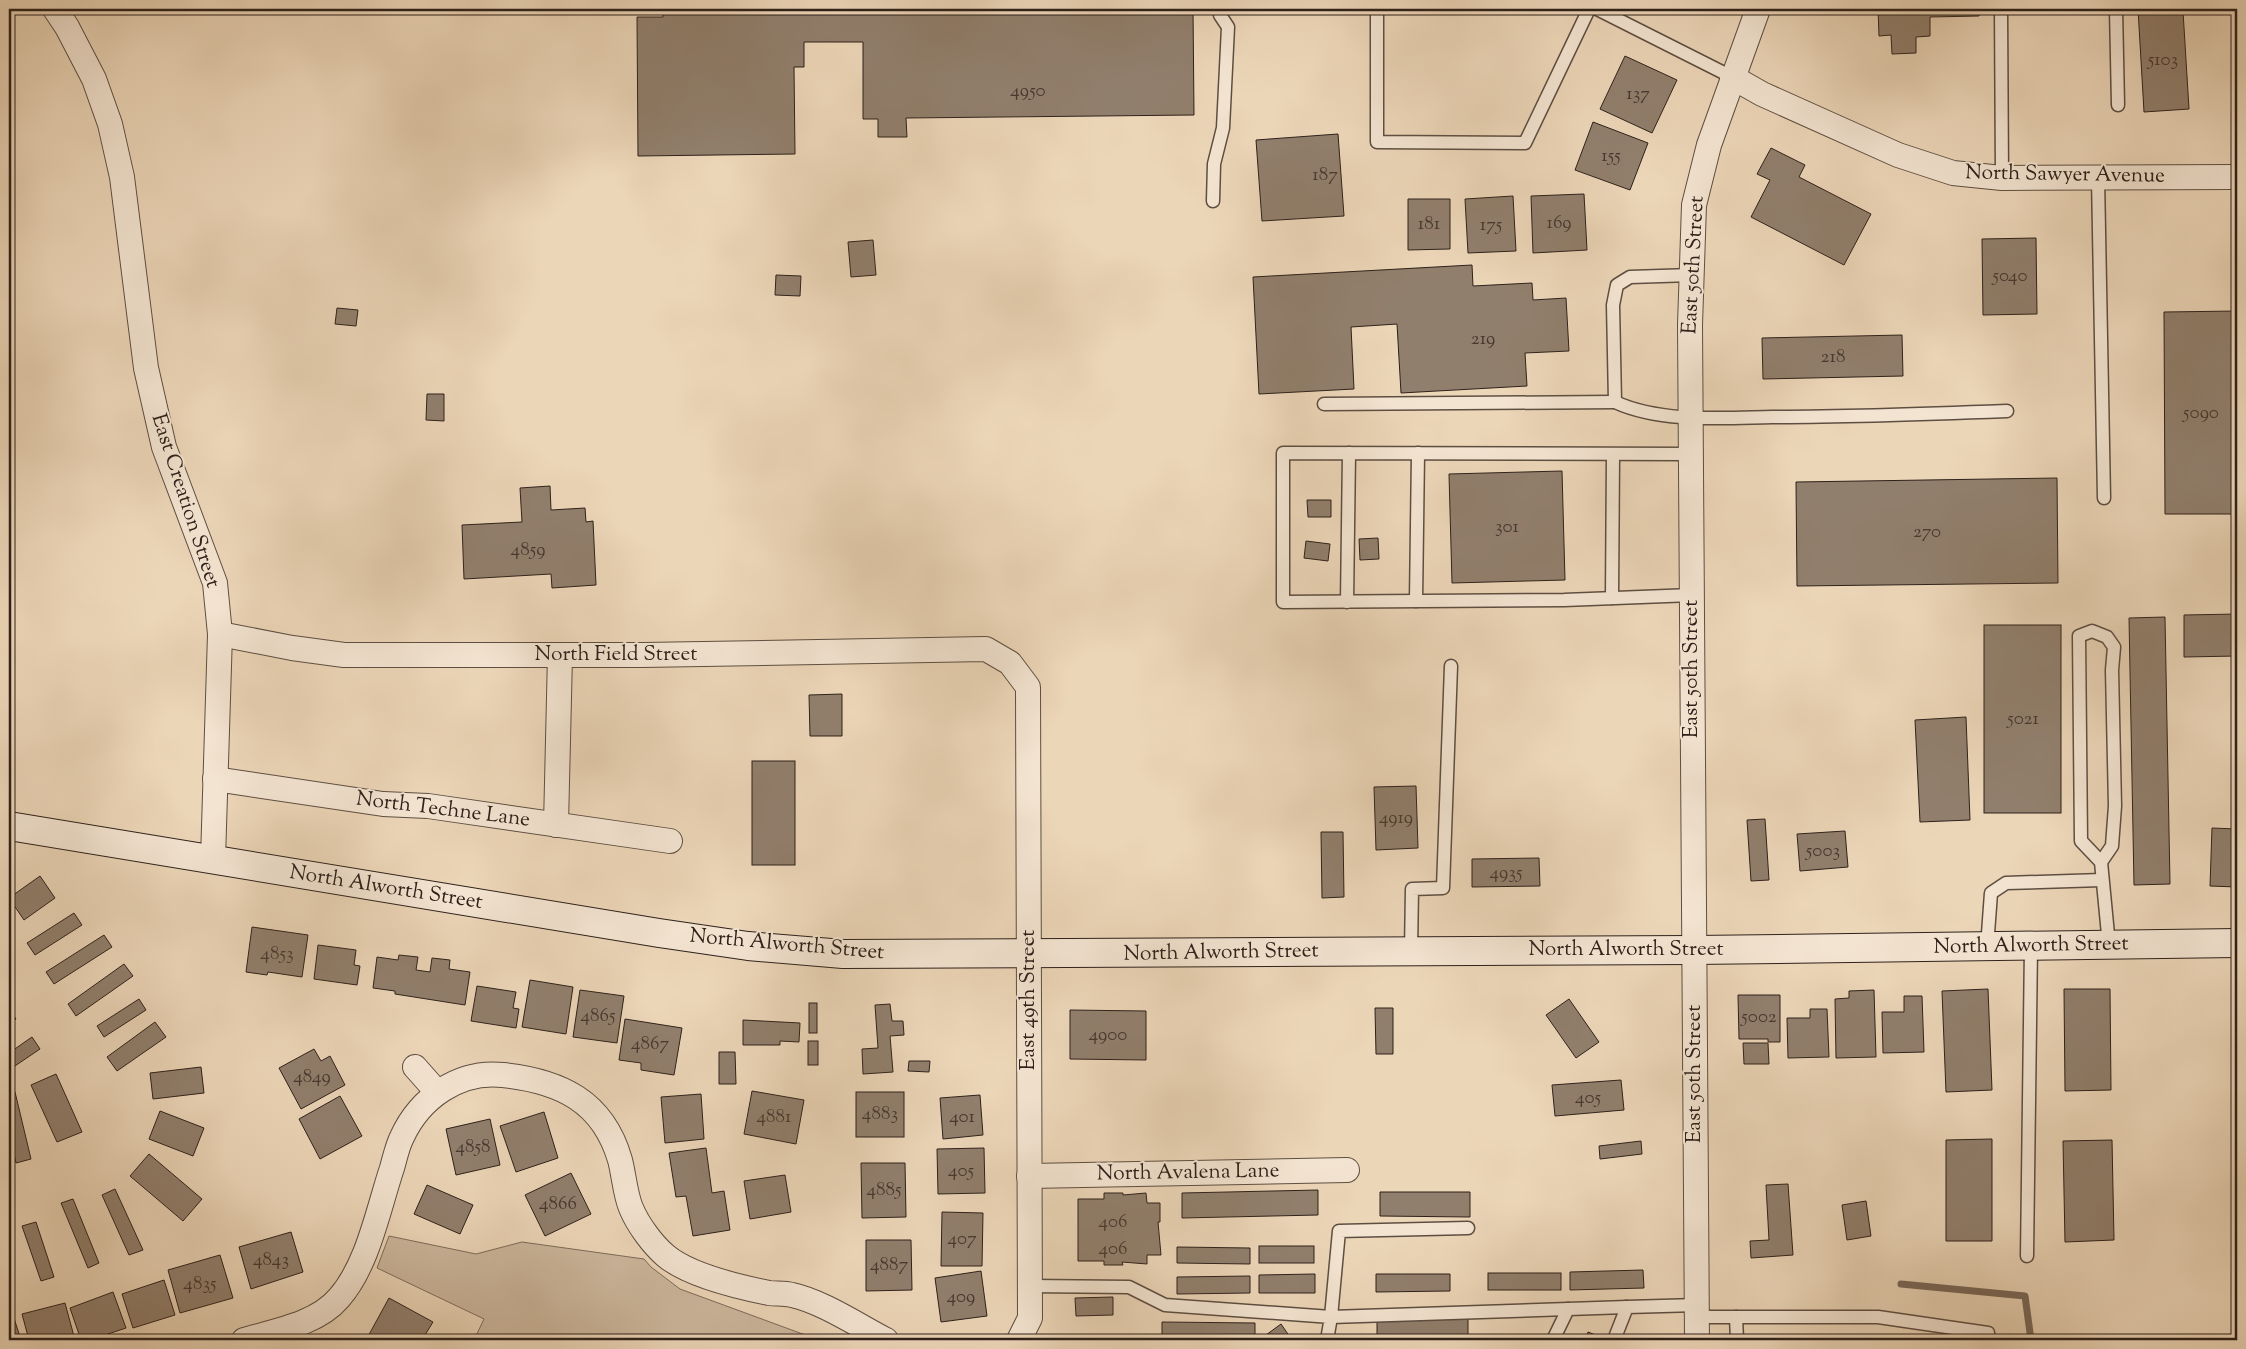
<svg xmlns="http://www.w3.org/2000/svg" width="2246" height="1349" font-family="'Sorts Mill Goudy',serif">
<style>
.green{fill:#ccb79d;stroke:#7d6c5c}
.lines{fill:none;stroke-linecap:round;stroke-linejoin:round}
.stream{stroke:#796859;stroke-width:7}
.building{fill:#917f6d;stroke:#2e211b}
.lane-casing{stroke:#5e4e42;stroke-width:15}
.street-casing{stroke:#5e4e42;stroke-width:26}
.secondary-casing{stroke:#2e211b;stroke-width:30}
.lane{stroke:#f3e4d1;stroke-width:12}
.street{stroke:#f3e4d1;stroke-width:24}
.secondary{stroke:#f3e4d1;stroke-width:28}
.labels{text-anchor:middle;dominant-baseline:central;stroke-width:4;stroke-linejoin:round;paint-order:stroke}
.number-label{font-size:19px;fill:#473830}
.street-label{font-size:21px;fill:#2e211b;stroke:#f3e4d1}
</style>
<rect width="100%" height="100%" fill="#ecd6b8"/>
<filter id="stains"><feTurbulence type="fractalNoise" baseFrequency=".004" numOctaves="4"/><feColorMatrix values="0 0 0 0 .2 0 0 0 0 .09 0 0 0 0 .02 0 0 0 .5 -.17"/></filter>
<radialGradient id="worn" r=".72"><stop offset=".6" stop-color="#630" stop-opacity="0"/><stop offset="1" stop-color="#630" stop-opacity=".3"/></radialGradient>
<!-- green -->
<path class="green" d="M389 1236 476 1254 522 1242 644 1259 651 1267 680 1289 819 1340H474L484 1319 377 1268Z"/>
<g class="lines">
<!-- stream -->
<path class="stream" d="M1901 1284 2025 1296 2031 1340"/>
</g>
<!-- building -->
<g class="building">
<path d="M663 9H1193L1194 115 906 118 907 137H878V119H863V42H804V67H794L795 154 638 156 637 17H663Z"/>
<path d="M1878 9H1979V16L1930 17V36L1916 37V53L1892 54 1891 35 1879 36Z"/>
<path d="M2138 9H2219L2183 11 2189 109 2144 112Z"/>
<path d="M1625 56 1677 80 1652 133 1600 109Z"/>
<path d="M1593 122 1648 143 1630 190 1575 170Z"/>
<path d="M1338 134 1344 216 1262 221 1256 140Z"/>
<path d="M1771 148 1805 165 1799 177 1871 214 1844 265 1751 217 1770 180 1757 174Z"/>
<path d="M1584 194 1587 250 1533 253 1531 196Z"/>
<path d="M1513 196 1516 251 1468 253 1465 199Z"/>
<path d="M1408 199H1450V249L1408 250Z"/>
<path d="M2036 238 2037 314 1983 315 1982 239Z"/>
<path d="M873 240 876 275 851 277 848 242Z"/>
<path d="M1472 265 1473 286 1532 283 1533 300 1566 298 1569 351 1525 353 1527 386 1401 393 1397 324 1351 327 1354 389 1259 394 1253 277Z"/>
<path d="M776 275 801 276 800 296 775 295Z"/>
<path d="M337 308 358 310 356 326 335 324Z"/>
<path d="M2237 311V514H2165L2164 312Z"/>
<path d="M1902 335 1903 376 1763 379 1762 338Z"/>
<path d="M427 394H444V421L426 420Z"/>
<path d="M1562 471 1565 580 1452 583 1449 474Z"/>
<path d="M2057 478 2058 583 1797 586 1796 482Z"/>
<path d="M550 486 551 510 585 508 586 522 593 521 596 585 552 588 551 574 464 579 462 525 522 522 520 488Z"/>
<path d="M1307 500H1331V517H1308Z"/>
<path d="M1378 538 1379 559 1360 560 1359 539Z"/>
<path d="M1306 541 1330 544 1328 561 1304 558Z"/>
<path d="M2237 614V656L2184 657V615Z"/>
<path d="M2165 617 2170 884 2134 885 2129 618Z"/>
<rect x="1984" y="625" width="77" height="188"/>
<path d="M842 694V736H810L809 695Z"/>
<path d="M1966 717 1970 820 1920 822 1915 720Z"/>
<rect x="752" y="761" width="43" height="104"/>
<path d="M1416 786 1418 848 1376 850 1374 787Z"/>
<path d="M1765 819 1769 880 1751 881 1747 820Z"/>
<path d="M2212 828 2237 829V887L2210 886Z"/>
<path d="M1845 831 1848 867 1800 871 1797 834Z"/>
<path d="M1321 832H1343L1344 897 1322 898Z"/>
<path d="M1539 858 1540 886 1472 887V859Z"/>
<path d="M40 876 55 898 24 920 9 898Z"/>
<path d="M74 913 82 925 35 955 27 943Z"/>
<path d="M252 927 308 935 302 977 268 972 267 975 246 972Z"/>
<path d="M104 935 112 947 54 984 46 972Z"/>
<path d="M318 945 356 950 354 965 360 966 357 985 314 979Z"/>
<path d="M399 955 418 957 416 970 430 972 432 958 450 960 449 969 470 972 465 1005 395 994V991L373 988 377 957 398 960Z"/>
<path d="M124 964 133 976 76 1016 68 1004Z"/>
<path d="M530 980 573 987 566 1034 522 1027Z"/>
<path d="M477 986 516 992 513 1008 519 1009 516 1028 471 1021Z"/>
<path d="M1988 989 1992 1090 1946 1092 1942 991Z"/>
<path d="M2064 989H2110L2111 1090 2065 1091Z"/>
<path d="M580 990 624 996 617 1043 573 1037Z"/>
<path d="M1874 990 1876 1057 1836 1058 1835 999 1849 998V991Z"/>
<path d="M1738 995H1780V1042H1768V1039H1739Z"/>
<path d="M1904 996H1922L1924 1052 1883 1053 1882 1012H1904Z"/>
<path d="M139 999 146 1010 104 1037 97 1026Z"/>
<path d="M1569 999 1599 1042 1576 1058 1546 1015Z"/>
<rect x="809" y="1003" width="8" height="30"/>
<path d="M890 1004 892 1021H903L904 1035 890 1036 893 1072 863 1074 862 1049 878 1048 875 1005Z"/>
<path d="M1375 1008H1393V1054H1376Z"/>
<path d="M9 1009 16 1019 9 1024Z"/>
<path d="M1810 1009H1827L1829 1057 1788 1058 1787 1018H1810Z"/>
<path d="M1070 1010 1146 1011V1060L1070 1059Z"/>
<path d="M625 1019 682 1028 674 1075 641 1070V1063L619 1060Z"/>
<path d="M743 1020 800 1023 799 1042 780 1041V1045H743Z"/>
<path d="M155 1022 166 1037 117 1071 107 1057Z"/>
<path d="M32 1037 40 1049 9 1070V1053Z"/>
<rect x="808" y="1041" width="10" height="24"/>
<path d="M1743 1043H1768L1769 1064H1744Z"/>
<path d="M314 1049 321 1061 330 1056 345 1085 301 1109 279 1068Z"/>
<path d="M719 1052H735L736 1084H719Z"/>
<path d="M909 1061H930L929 1072 908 1071Z"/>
<path d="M201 1067 204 1093 153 1099 150 1073Z"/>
<path d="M56 1074 82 1132 57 1142 31 1085Z"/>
<path d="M1621 1080 1624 1110 1555 1116 1552 1085Z"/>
<path d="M752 1091 804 1100 796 1144 744 1134Z"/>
<path d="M15 1092 31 1159 16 1163 9 1131V1094Z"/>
<rect x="856" y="1092" width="48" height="45"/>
<path d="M701 1094 704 1139 665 1143 661 1097Z"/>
<path d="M980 1095 983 1135 943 1139 940 1098Z"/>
<path d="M340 1096 362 1136 320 1159 299 1119Z"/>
<path d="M160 1111 204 1128 193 1156 149 1139Z"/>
<path d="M544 1112 558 1158 516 1172 500 1126Z"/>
<path d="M490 1119 500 1165 456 1175 446 1129Z"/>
<path d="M1992 1139V1241H1946V1140Z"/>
<path d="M2112 1140 2114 1240 2065 1242 2063 1141Z"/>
<path d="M1641 1141 1642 1154 1600 1159 1599 1146Z"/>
<path d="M706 1148 712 1193 724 1191 730 1230 693 1236 686 1196 676 1197 669 1153Z"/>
<path d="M984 1148 985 1193 938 1194 937 1149Z"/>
<path d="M149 1154 202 1199 183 1221 130 1176Z"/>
<path d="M861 1163H905L906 1217 862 1218Z"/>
<path d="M571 1173 591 1214 545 1236 525 1195Z"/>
<path d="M785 1175 791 1212 750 1219 744 1181Z"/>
<path d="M1788 1184 1793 1255 1751 1258 1750 1241 1769 1240 1766 1185Z"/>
<path d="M427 1185 473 1205 460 1234 414 1214Z"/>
<path d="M115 1189 143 1250 129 1255 102 1195Z"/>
<path d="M1318 1190V1215L1182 1218V1193Z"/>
<path d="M1380 1192H1470V1217L1380 1216Z"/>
<path d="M1104 1193H1123V1195L1146 1193 1147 1203H1160V1222H1158L1161 1255H1147V1264L1122 1262 1123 1265H1104V1261H1078V1199H1104Z"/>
<path d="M73 1199 99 1263 88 1268 61 1203Z"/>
<path d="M1866 1201 1871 1236 1847 1240 1842 1205Z"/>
<path d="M942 1212 983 1213 982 1266H941Z"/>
<path d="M36 1222 54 1277 41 1281 22 1226Z"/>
<path d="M291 1232 303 1272 251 1289 239 1247Z"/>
<path d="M866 1240H911L912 1290 866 1291Z"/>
<rect x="1259" y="1246" width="55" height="17"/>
<path d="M1177 1247 1250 1248V1264L1177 1263Z"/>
<path d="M220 1255 233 1298 180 1313 168 1270Z"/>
<path d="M1643 1270 1644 1288 1570 1290V1272Z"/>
<path d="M981 1271 987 1316 941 1322 935 1278Z"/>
<rect x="1488" y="1273" width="73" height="17"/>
<path d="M1315 1274V1293H1259V1275Z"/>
<path d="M1376 1274H1450V1291L1376 1292Z"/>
<path d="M1250 1276V1293L1177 1294V1277Z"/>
<path d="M164 1280 175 1315 133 1328 122 1294Z"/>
<path d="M113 1292 126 1328 90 1340H81L70 1308Z"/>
<path d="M2232 1296H2237V1321H2234Z"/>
<path d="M1113 1297V1315L1076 1316 1075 1298Z"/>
<path d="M389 1298 433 1322 422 1340H366Z"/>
<path d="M65 1303 75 1340H29L22 1314Z"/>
<path d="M13 1315 21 1340H9V1317Z"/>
<path d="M1377 1319H1468V1338L1377 1339Z"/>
<path d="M1162 1322 1255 1323V1340L1162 1339Z"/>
<path d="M1281 1324 1292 1340H1270L1266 1335Z"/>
<path d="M1588 1332 1606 1339 1605 1340H1585Z"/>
</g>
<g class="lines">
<defs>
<g id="lane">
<path d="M1377 9V142L1525 143 1589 9"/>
<path d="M1597 9 1732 77"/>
<path d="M2001 9 2002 178"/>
<path d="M2116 9 2118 105"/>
<path d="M2098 178 2104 498"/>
<path d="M1213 201 1214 164 1223 128 1228 27 1220 15V9"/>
<path d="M1692 275 1630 277 1617 285 1613 305 1615 402C1661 423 1722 418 1772 417 1850 417 1929 414 2007 411"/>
<path d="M1324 404 1615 402"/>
<path d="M1691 454 1283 453V602L1564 600 1692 595"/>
<path d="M1612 598 1613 455"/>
<path d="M1416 601 1418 453"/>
<path d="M1347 602 1349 453"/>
<path d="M2101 862 2081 841 2079 636 2092 631 2107 637 2114 647 2112 670 2115 806 2112 846 2101 862 2109 945"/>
<path d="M1987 947 1991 893 2006 883 2102 880"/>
<path d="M1411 950 1412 889 1443 888 1451 666"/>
<path d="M1468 1228 1339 1231 1331 1317 1627 1307"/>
<path d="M2027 1256 2031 946"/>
<path d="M1030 1286 1129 1287 1165 1305 1331 1317 1327 1340"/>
<path d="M1697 1317H1878L1988 1333 1989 1340"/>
<path d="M1736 1317 1737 1340"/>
<path d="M1553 1340 1568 1309"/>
<path d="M1614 1340 1627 1307 1697 1305"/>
</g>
<g id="street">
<path d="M55 9 67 27 94 79 110 124 122 177 146 368 164 447 215 583 220 634 213 859"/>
<path d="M1732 77 1762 94 1898 155 1953 173 2002 178 2237 177"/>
<path d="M220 634 292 648 344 655H643L986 649 1010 663 1028 687 1030 1318 1019 1340"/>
<path d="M215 779 383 804 428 806 670 841"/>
<path d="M556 825 560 655"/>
<path d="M415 1067 437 1092"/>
<path d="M1029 1176 1347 1170"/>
<path d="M244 1340C275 1331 317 1324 339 1298 368 1265 378 1210 392 1168 395 1158 397 1147 402 1137 420 1098 459 1070 503 1075 560 1081 603 1101 620 1160 624 1175 625 1194 631 1208 638 1225 653 1245 666 1256 690 1276 739 1287 769 1293 776 1294 784 1293 792 1295 821 1301 859 1326 886 1340"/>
<path d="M1697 1340 1690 325 1694 205 1709 145 1758 9"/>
</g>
<path id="secondary" d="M9 826 659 933 748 946 843 954 1694 950 2237 943"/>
</defs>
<!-- lane casing -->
<use href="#lane" class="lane-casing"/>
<!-- street casing -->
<use href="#street" class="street-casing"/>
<!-- secondary casing -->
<use href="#secondary" class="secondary-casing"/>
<!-- lane -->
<use href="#lane" class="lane"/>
<!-- street -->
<use href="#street" class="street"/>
<!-- secondary -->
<use href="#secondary" class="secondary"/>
</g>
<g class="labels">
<!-- number labels -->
<g class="number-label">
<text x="2163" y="60">5103</text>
<text x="1028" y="91">4950</text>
<text x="1638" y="94">137</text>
<text x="1611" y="156">155</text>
<text x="1325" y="175">187</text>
<text x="1559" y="223">169</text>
<text x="1429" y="224">181</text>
<text x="1491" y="225">175</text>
<text x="2010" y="276">5040</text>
<text x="1483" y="339">219</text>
<text x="1833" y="357">218</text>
<text x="2201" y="413">5090</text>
<text x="1507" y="527">301</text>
<text x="1927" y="532">270</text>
<text x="528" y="550">4859</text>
<text x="2023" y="719">5021</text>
<text x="1396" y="818">4919</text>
<text x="1823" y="851">5003</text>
<text x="1506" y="873">4935</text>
<text x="277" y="954">4853</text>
<text x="598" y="1016">4865</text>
<text x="1759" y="1017">5002</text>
<text x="1108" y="1035">4900</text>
<text x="650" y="1044">4867</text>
<text x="312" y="1077">4849</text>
<text x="1588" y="1098">405</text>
<text x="880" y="1114">4883</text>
<text x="774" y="1117">4881</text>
<text x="962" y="1117">401</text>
<text x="473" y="1147">4858</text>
<text x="961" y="1171">405</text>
<text x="884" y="1190">4885</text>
<text x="558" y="1204">4866</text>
<text x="1113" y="1222">406</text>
<text x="962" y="1239">407</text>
<text x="1113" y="1249">406</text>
<text x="271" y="1260">4843</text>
<text x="889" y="1265">4887</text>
<text x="200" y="1284">4835</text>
<text x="961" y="1297">409</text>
</g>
<!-- street labels -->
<g class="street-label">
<text transform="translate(2065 175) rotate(1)">North Sawyer Avenue</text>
<text transform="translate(1694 265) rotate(-87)">East 50th Street</text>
<text transform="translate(185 501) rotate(72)">East Creation Street</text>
<text x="616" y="655">North Field Street</text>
<text transform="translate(1692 669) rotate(-90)">East 50th Street</text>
<text transform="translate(443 810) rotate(7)">North Techne Lane</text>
<text transform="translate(386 888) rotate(9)">North Alworth Street</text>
<text transform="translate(787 945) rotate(5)">North Alworth Street</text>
<text transform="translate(2031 946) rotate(-1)">North Alworth Street</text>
<text x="1626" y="950">North Alworth Street</text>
<text transform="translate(1221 953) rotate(-1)">North Alworth Street</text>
<text transform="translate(1029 1000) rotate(-90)">East 49th Street</text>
<text transform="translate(1695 1074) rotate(-90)">East 50th Street</text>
<text transform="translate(1188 1173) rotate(-1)">North Avalena Lane</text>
</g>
</g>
<!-- margin -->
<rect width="2246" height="1349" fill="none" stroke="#ecd6b8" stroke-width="30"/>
<rect x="10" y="10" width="2226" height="1329" fill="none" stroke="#2e211b" stroke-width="2.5"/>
<rect x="15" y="15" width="2216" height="1319" fill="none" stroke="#2e211b"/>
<rect width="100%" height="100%" filter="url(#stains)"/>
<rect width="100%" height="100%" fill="url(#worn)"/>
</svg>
